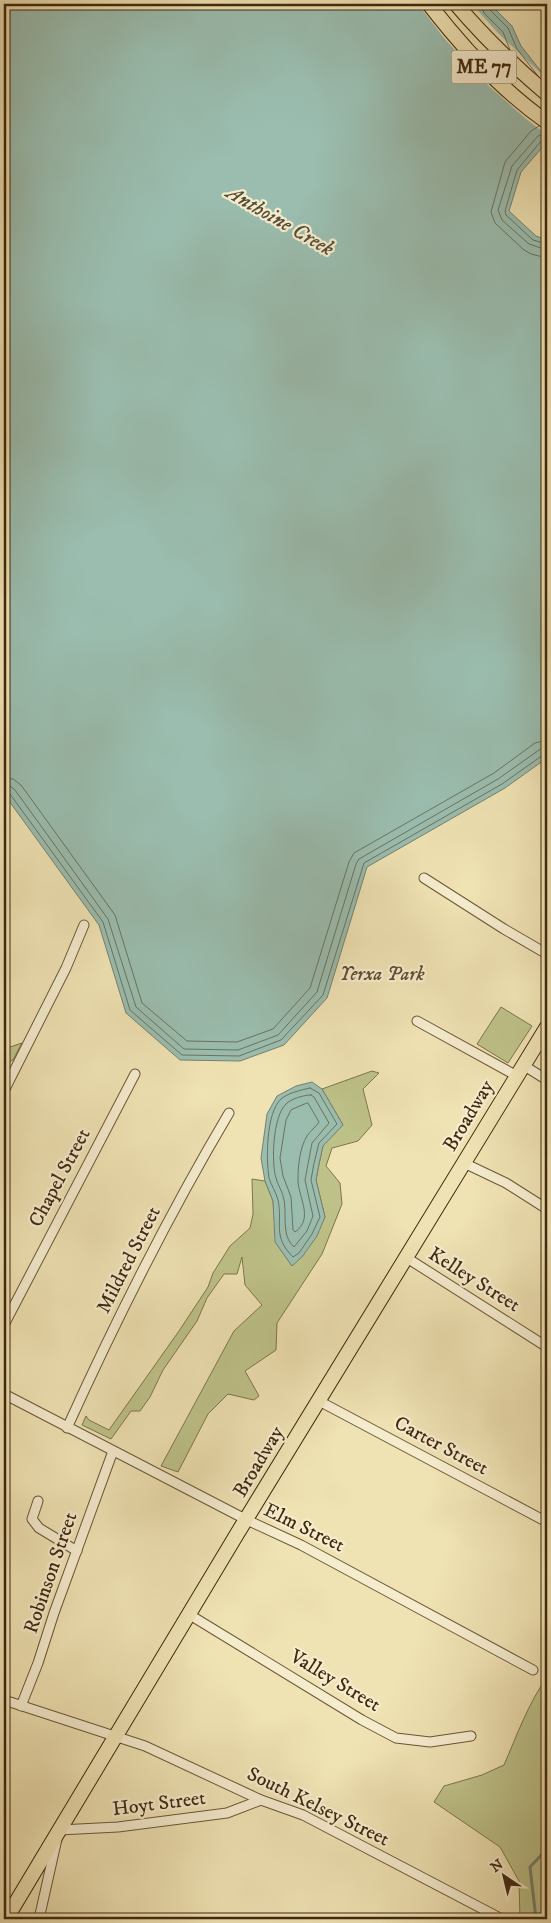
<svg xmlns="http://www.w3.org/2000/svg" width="551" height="1923" font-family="'IM FELL DW Pica',serif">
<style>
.green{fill:#bec289;stroke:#7e754c}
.water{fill:#9abdaf;stroke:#76816f}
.pier{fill:#efe2b3}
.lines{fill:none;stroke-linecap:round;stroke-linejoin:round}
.shore{stroke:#6c725e;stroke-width:1}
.stream{stroke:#76816f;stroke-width:3}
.street-casing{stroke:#6b5637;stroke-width:11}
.primary-casing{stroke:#3f280e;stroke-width:16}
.street{stroke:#f5ecce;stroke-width:9}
.primary{stroke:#efe2b3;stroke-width:14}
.labels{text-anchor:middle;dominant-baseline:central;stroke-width:4.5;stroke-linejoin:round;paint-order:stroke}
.shield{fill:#f5ecce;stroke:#766348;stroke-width:1}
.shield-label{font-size:19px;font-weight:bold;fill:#3f280e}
.park-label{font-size:20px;font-style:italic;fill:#5f4e2d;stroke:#f5ecce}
.street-label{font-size:20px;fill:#3f280e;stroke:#f5ecce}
.water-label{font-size:21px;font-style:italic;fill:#564d36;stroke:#f5ecce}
</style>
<rect width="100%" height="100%" fill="#efe2b3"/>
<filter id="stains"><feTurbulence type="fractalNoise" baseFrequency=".004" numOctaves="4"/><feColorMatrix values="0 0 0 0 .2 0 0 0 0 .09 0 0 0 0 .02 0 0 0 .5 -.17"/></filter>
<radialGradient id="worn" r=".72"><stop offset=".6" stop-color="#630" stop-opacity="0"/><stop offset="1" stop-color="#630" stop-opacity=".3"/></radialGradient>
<!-- green -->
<g class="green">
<path d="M501 1007 532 1026 508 1063 477 1044Z"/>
<path d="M22 1043 13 1060 4 1064V1049Z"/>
<path d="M372 1071 379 1073 363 1089 372 1125 358 1141 332 1148 326 1166 340 1183 342 1204 322 1254 277 1323 276 1350 245 1371 259 1396 254 1400 228 1394 208 1414 178 1472 161 1466 234 1331 262 1305 245 1285 242 1257 237 1274H224L207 1298 197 1321 163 1370 150 1397 140 1411H131L111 1439 82 1425 86 1416 89 1420 109 1430 179 1331 208 1287 213 1273 230 1246 250 1228 253 1214 252 1179 265 1181 273 1201 276 1242 292 1266 325 1217 316 1180 319 1164 323 1145 343 1125 322 1089Z"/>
<path d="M547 1677V1919H520L519 1881 500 1847 434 1802 444 1786 482 1775 504 1765C517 1735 528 1704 547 1677Z"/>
</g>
<!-- water -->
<g class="water">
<path d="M4 4H490L512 26 521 46 543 74 547 142 521 172 509 211 536 236 547 240V758L505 788 367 867 327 998 284 1045 240 1061 180 1060 126 1013 99 925 4 794Z"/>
<path d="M312 1082 322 1089 343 1125 323 1146 319 1164 316 1180 325 1217 317 1236 302 1257 292 1266 275 1242 273 1201 265 1181 261 1158 267 1114 277 1096 296 1086Z"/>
</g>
<!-- pier -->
<path class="pier" d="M418 4H472L499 34 546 78 547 135 526 119 481 79 444 38Z"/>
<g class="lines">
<!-- shore -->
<g class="shore">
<path d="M481 4 484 13 503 32 510 50"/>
<path d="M488 4 489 9 508 28 517 49 538 76"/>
<path d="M539 126 531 131 505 162 491 212 495 223 524 250 531 254 547 258"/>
<path d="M547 133 538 136 512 166 498 210 502 220 529 244 547 250"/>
<path d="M547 139 541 141 517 170 505 211 506 215 533 240 547 244"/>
<path d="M4 778 13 779 21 785 115 915 142 1003 187 1041 237 1042 273 1029 310 988 349 862 354 853 494 773 535 743 547 740"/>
<path d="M4 785 10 786 15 790 108 919 136 1007 184 1049 238 1050 278 1035 317 992 356 864 359 859 498 779 539 750 547 748"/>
<path d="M4 791 10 794 103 922 130 1010 182 1055 239 1056 281 1040 323 995 364 863 502 784 543 755 547 754"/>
<path d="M310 1088 319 1093 337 1124 319 1143 314 1163 311 1180 320 1217 312 1234 299 1253 293 1257C272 1236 283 1224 278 1200 276 1192 271 1185 269 1178 266 1159 266 1113 281 1099 288 1093 301 1090 310 1088Z"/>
<path d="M311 1095 314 1097 329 1123 312 1143 305 1180 313 1216 307 1231 294 1247C281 1235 287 1216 284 1200 283 1192 278 1186 276 1178 271 1162 273 1116 286 1104 291 1099 303 1095 311 1095Z"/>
<path d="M308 1103 319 1122C316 1127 310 1131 307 1136 300 1147 298 1166 298 1178 297 1196 315 1218 295 1232L293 1230 291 1197 283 1176 280 1158 286 1120 291 1110Z"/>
</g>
<!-- stream -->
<path class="stream" d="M536 1919 530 1867 547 1849"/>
<defs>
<g id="street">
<path d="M424 878 504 929 547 954"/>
<path d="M417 1021 517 1076"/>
<path d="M523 1065 547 1080"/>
<path d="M4 1091 66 968 84 925"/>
<path d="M464 1163 506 1183 547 1209"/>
<path d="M407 1258 547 1347"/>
<path d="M4 1325 135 1074"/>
<path d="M4 1394 247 1520 301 1545 533 1670"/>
<path d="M319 1401 547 1522"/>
<path d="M67 1428C116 1320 169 1214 229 1113"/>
<path d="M38 1501 32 1519 39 1528 77 1551"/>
<path d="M190 1615 362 1720 396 1738 430 1742 471 1736"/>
<path d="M4 1700 145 1746 261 1800 303 1815 502 1919"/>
<path d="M21 1706 38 1663 54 1613 113 1451"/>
<path d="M39 1919 59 1830 118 1827 227 1813 261 1800"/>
</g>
<g id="primary">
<path d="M429 4C463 48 501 90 547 122"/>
<path d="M456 4C484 37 514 66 547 94"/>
<path d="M6 1919 237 1534 547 1027"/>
</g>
</defs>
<!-- street casing -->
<use href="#street" class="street-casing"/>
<!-- primary casing -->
<use href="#primary" class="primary-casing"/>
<!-- street -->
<use href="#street" class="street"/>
<!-- primary -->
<use href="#primary" class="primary"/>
</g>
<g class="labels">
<!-- shield labels -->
<rect class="shield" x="451.5" y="50.5" width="65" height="33" rx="4"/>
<g class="shield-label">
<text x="484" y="67">ME 77</text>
</g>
<!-- park labels -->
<g class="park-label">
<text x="382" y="974">Yerxa Park</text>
</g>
<!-- street labels -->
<g class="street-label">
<text transform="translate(469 1116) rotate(-59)">Broadway</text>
<text transform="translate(60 1178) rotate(-62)">Chapel Street</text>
<text transform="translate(129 1260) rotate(-63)">Mildred Street</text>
<text transform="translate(474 1280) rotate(32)">Kelley Street</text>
<text transform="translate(441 1446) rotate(28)">Carter Street</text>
<text transform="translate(259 1462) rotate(-59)">Broadway</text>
<text transform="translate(304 1528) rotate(26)">Elm Street</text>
<text transform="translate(51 1573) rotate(-71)">Robinson Street</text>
<text transform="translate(335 1681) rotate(31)">Valley Street</text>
<text transform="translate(159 1804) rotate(-7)">Hoyt Street</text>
<text transform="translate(318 1807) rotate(26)">South Kelsey Street</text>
</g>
<!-- water labels -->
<g class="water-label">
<text transform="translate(280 221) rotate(30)">Anthoine Creek</text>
</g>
</g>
<!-- margin -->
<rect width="551" height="1923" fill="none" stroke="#efe2b3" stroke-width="20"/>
<rect x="5" y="5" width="541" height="1913" fill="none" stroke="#3f280e" stroke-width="2.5"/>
<rect x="10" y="10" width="531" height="1903" fill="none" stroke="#3f280e"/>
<!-- north arrow -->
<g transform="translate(504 1876) rotate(325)" stroke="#f5ecce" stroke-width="4" paint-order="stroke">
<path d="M0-4L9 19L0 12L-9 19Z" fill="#3f280e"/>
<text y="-8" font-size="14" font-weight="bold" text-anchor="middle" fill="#3f280e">N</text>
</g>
<rect width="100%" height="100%" filter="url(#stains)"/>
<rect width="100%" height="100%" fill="url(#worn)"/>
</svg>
